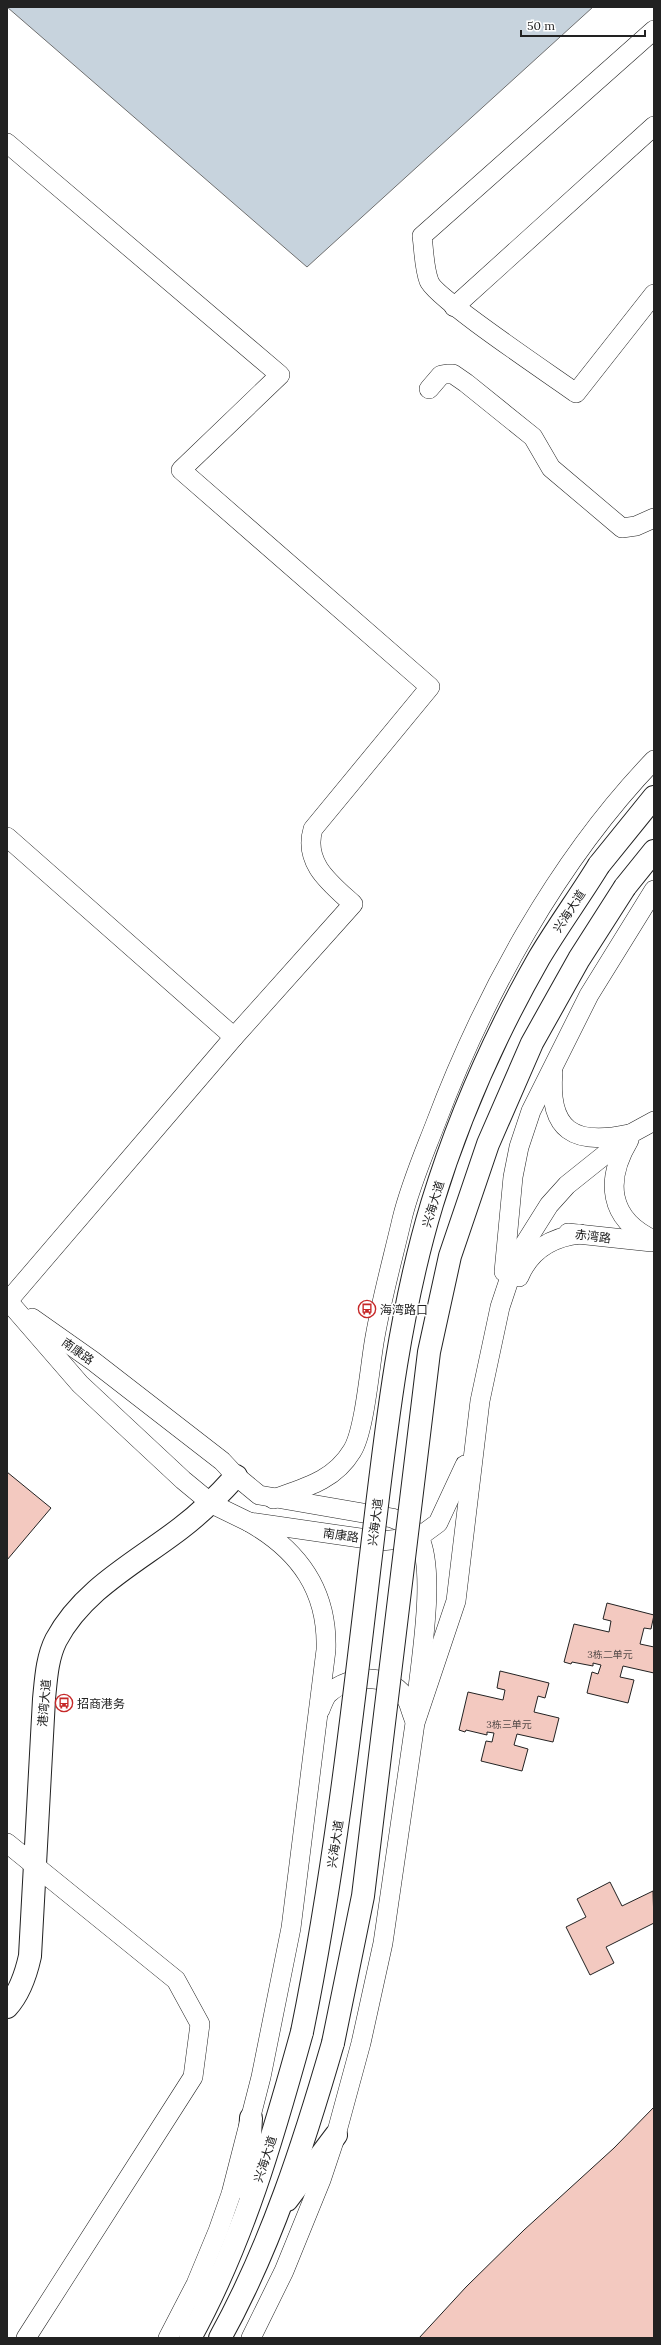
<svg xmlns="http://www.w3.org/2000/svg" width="661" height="2345" font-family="Lora,'Noto Sans SC',serif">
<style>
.water{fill:#c7d3dd;stroke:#6f6f6f}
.building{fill:#f3c9c0;stroke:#222}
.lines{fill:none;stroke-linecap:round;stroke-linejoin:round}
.minor-casing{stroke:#222;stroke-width:20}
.major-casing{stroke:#222;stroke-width:24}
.minor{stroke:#fff;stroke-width:19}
.major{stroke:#fff;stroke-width:22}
.major-bridge-casing{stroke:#222;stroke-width:24;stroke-linecap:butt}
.major-bridge{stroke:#fff;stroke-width:22}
.labels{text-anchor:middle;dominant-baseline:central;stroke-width:3;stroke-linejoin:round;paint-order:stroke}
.number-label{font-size:10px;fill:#564c4a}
.street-label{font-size:12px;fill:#222;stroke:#fff}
.poi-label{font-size:12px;fill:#222;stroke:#fff;text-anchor:start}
</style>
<rect width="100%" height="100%" fill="#fff"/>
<!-- water -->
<path class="water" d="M7 7H593L307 267Z"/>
<!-- building -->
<g class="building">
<path d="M7 1472 51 1508 7 1560Z"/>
<path d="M607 1603 654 1615 651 1629 644 1628 640 1644 654 1647V1673L623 1666 620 1677 634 1680 628 1703 587 1693 592 1672 598 1674 601 1665 593 1663V1666L572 1662 571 1664 564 1662 574 1624 609 1632 611 1621 603 1619Z"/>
<path d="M500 1671 549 1683 545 1698 538 1696 534 1712 559 1718 553 1742 517 1734 514 1745 528 1749 522 1771 481 1761 486 1741 492 1742 494 1733 487 1732V1735L466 1730 465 1732 459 1730 468 1692 503 1700 505 1690 497 1688Z"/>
<path d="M610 1882 622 1906 653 1891 654 1923 606 1947 614 1963 590 1975 566 1927 586 1917 577 1899Z"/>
<path d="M654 2107V2338H419L466 2287 524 2230 614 2148Z"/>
</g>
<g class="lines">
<defs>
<g id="minor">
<path d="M654 30 422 236C424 250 424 268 429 281 434 297 554 377 576 393L654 294"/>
<path d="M7 143 280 375 181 470 430 687 313 829C303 863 330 883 353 904L234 1037 8 1301"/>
<path d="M454 307 654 126"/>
<path d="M429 389 441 375 447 374H453L466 383 533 437 551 468 622 528 636 526 654 518"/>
<path d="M7 837 234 1037"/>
<path d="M553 1072C548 1131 574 1146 629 1134"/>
<path d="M629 1140C605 1180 608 1219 654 1240"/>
<path d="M568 1233 652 1242"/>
<path d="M504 1272 513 1177 519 1147 531 1111 589 995 654 890"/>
<path d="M519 1277C530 1250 552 1237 580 1234"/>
<path d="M8 1301 80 1384 183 1480 212 1504 249 1522 381 1541 419 1537 438 1523 465 1465"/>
<path d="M32 1318 93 1361 222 1461 236 1476 259 1495 392 1518C403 1522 413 1526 419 1537 436 1571 421 1657 417 1697"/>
<path d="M273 1499C304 1488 334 1481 352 1451 365 1431 370 1363 375 1337 382 1297 393 1258 402 1219 410 1186 423 1156 435 1125 484 995 557 861 654 760"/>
<path d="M320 1710C322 1705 325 1697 328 1694 350 1673 393 1672 408 1702 410 1707 412 1714 414 1719"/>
<path d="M7 1843 176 1980 200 2024 193 2077 26 2338"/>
<path d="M168 2338 196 2284 218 2231 231 2194 261 2077 291 1928 326 1650C328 1591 300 1551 249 1522"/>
<path d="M251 2338 284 2271 321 2180 336 2135 361 2043 383 1943 415 1723 456 1601 480 1401 500 1307 517 1256 549 1205 567 1185 632 1133 654 1121"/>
</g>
<g id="major">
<path d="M599 865 654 797"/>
<path d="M625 887 654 851"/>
<path d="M7 2007C20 1993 26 1974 30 1956L44 1699C46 1679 47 1658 56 1640 83 1589 137 1562 181 1528 202 1512 219 1495 236 1476"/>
<path d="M247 2190 251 2118"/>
<path d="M287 2200 336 2135"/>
<path d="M190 2338C243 2242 273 2137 302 2032"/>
<path d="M220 2338C271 2246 304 2143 333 2043"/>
</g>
</defs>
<!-- minor casing -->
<use href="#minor" class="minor-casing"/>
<!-- major casing -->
<use href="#major" class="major-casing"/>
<!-- minor -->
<use href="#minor" class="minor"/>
<!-- major -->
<use href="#major" class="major"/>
<defs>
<g id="major-bridge">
<path d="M302 2032C333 1880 351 1726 369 1572 384 1449 396 1323 432 1204 458 1119 495 1035 539 958 558 926 580 896 599 865"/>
<path d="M333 2043 363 1896 429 1352 450 1256 488 1144 532 1043 579 959 625 887"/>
</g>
</defs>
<!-- major-bridge casing -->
<use href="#major-bridge" class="major-bridge-casing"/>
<!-- major-bridge -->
<use href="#major-bridge" class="major-bridge"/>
</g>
<!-- icons -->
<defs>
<symbol id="bus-ring" viewBox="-11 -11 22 22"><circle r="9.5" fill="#fff" stroke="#c62828" stroke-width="1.5"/><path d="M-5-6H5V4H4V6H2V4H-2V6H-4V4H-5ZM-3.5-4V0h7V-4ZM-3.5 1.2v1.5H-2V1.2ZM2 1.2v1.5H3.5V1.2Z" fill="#c62828"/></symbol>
</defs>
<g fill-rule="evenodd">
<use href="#bus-ring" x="357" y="1299" width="20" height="20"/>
<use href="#bus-ring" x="54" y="1693" width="20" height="20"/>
</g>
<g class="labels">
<!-- number labels -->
<g class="number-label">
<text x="610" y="1654">3栋二单元</text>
<text x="509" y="1724">3栋三单元</text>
</g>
<!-- street labels -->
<g class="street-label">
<text transform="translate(569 911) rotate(-57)">兴海大道</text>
<text transform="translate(433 1204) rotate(-73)">兴海大道</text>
<text transform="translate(593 1236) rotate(7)">赤湾路</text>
<text transform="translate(78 1351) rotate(35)">南康路</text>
<text transform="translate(375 1522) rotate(-83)">兴海大道</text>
<text transform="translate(341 1535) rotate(8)">南康路</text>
<text transform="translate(44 1703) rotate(-85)">港湾大道</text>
<text transform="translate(335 1844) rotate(-81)">兴海大道</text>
<text transform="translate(265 2159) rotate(-72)">兴海大道</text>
</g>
<!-- poi labels -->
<g class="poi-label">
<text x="380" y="1309">海湾路口</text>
<text x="77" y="1703">招商港务</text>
</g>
</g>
<!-- border -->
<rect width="661" height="2345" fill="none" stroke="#222222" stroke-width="16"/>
<!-- scale -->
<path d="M521 30v6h124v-6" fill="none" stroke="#222222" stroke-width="2"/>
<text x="527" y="30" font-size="12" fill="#222222" stroke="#ffffff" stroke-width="3" paint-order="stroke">50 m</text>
</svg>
